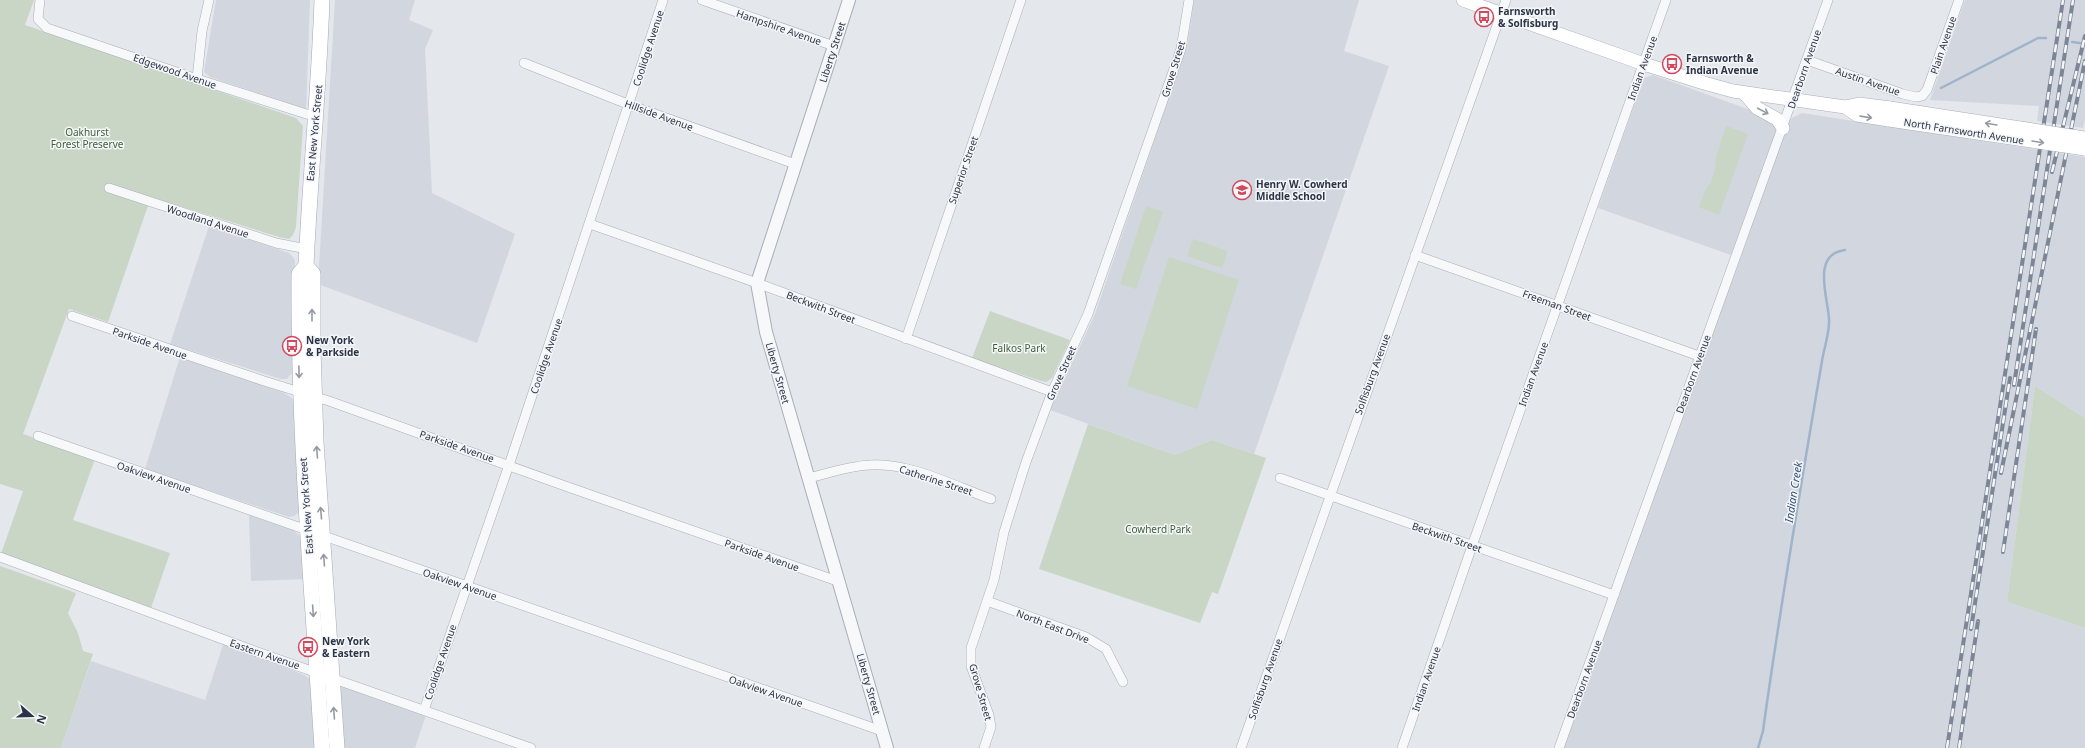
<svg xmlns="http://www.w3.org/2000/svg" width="2085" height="748" font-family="'Noto Sans',sans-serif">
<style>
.built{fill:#d2d6de}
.green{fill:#c9d6c5}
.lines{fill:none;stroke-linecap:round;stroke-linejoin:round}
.stream{stroke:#9fb4cc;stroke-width:2.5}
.minor-casing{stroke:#a9aeb7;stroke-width:10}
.tertiary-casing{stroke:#a9aeb7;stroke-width:14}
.secondary-casing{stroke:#a9aeb7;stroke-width:14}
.primary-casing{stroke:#a3abb8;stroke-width:16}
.minor{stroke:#f7f8fa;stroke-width:9}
.tertiary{stroke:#f7f8fa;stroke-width:12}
.secondary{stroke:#fff;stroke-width:13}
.primary{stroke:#fff;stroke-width:15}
.rail-casing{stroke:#7d8696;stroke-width:4}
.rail{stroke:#f4f6f9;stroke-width:2.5;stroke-dasharray:8;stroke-linecap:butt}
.secondary-bridge-casing{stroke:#a9aeb7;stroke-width:14;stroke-linecap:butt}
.secondary-bridge{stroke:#fff;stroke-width:13}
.oneway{stroke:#959aa2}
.labels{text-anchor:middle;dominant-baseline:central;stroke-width:3;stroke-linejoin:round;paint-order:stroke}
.poi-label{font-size:10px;font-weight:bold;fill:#2b3445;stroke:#f4f6f9;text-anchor:start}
.street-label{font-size:10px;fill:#2b3445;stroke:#f4f6f9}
.park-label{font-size:10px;fill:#3f6138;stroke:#f4f6f9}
.water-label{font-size:11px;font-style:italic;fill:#34527a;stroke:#f4f6f9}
</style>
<rect width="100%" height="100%" fill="#e4e7ec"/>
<!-- built -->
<g class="built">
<path d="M216 0H310L306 109 210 77 204 72Z"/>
<path d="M335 0H415L409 20 433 30 425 49 432 193 515 234 477 343 318 284Z"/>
<path d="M1194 0H1359L1344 51 1389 66 1254 454 1212 440 1175 455 1050 410 1095 314 1188 42Z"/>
<path d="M1965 0H2085V119L2083 128 2037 121 2039 106 1930 100Z"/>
<path d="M1653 75 1767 116 1775 124 1776 131 1731 255 1598 208 1644 78Z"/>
<path d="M1802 113 2085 157V418L2035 386 2007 602 2085 628V748H1555L1706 325 1732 282 1788 123 1792 118Z"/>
<path d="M209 226 289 253 293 257 295 261 294 370 287 379H281L170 344Z"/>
<path d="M180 357 284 393 293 399 295 408 299 512 294 516 289 517 145 469Z"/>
<path d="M249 515 293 530 300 536 303 541 306 579 251 581Z"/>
<path d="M224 642 304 675 311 680 318 748H61L91 661 205 700Z"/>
<path d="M337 684 426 715 415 748H341Z"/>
</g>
<!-- green -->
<g class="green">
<path d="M0 0H34L25 25 296 118 303 126 296 227 293 235 289 239 279 237 151 197 108 322 69 309 23 434 95 459 73 520 170 553 151 608 1 554 23 491 0 484Z"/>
<path d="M1726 126 1748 134 1719 215 1699 207 1705 190 1711 182 1716 166 1715 160Z"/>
<path d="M1146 206 1163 212 1136 289 1120 284Z"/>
<path d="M1193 239 1228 251 1222 268 1187 256Z"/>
<path d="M1169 257 1239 280 1197 409 1127 386Z"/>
<path d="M990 311 1070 340 1052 378 1046 382 1038 380 972 358Z"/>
<path d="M2035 386 2085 418V628L2007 602Z"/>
<path d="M1088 424 1175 455 1212 440 1266 458 1218 594 1212 592 1200 623 1039 569Z"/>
<path d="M0 566 76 593 68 613 78 633 83 651 93 654 61 748H0Z"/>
</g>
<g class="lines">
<!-- stream -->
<g class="stream">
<path d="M2072 42 2080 43"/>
<path d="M1941 88 2038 38H2046"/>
<path d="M1758 748 1763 731C1780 607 1801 484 1822 361 1824 348 1830 332 1829 319 1828 297 1811 254 1845 250"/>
</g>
<defs>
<g id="minor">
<path d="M40 0 38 19 47 28 197 79 316 117"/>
<path d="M702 0 834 46"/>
<path d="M1807 60 1903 94 1916 97 1922 96 1927 90 1959 0"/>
<path d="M524 63 630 105 795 164"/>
<path d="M197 79 202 31 209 0"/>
<path d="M109 188 276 243 307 249"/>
<path d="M590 224 757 283 1052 392"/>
<path d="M1415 255 1699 356"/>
<path d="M72 316 264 381 329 401 568 487 840 582"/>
<path d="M906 339 1021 0"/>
<path d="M38 436 882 731"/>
<path d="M809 478C829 473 849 466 870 465 909 462 954 486 991 499"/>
<path d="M1280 478 1614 595"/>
<path d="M0 557 252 650 531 748"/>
<path d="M987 601 1086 637 1106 649 1123 682"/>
<path d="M424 710 509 465 663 0"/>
<path d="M984 748 991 727 989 715 971 666V648L994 580 1004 532 1026 462 1052 392 1088 314 1181 49 1189 0"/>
<path d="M1241 748 1506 0"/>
<path d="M1402 748 1472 546 1666 0"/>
<path d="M1559 748 1828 0"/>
</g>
<path id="tertiary" d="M849 0 757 283 766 332 887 748"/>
<g id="secondary">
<path d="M1463 0 1644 64 1704 83 1733 91 1845 107 1859 104 1890 108"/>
<path d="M1744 93 1757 108 1777 119 1783 128"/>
<path d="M1845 107 1857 115 1889 120"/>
</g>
<g id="primary">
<path d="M322 0C319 89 310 177 306 266L299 274C298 432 312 590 322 748"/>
<path d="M306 266 313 274V349L316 442 337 748"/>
</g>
</defs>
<!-- minor casing -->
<use href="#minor" class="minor-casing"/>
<!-- tertiary casing -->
<use href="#tertiary" class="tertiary-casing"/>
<!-- secondary casing -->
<use href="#secondary" class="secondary-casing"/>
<!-- primary casing -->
<use href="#primary" class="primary-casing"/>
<!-- minor -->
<use href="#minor" class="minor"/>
<!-- tertiary -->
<use href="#tertiary" class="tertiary"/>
<!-- secondary -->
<use href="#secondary" class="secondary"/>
<!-- primary -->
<use href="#primary" class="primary"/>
<defs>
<g id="rail">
<path d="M2052 172 2085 36"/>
<path d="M2014 385 2073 0"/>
<path d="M2001 473 2085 61"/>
<path d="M2003 552 2036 329"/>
<path d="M1971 629 2010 378"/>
<path d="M1947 748 2063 0"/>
<path d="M1959 748 1978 621"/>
</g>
</defs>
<!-- rail casing -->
<use href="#rail" class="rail-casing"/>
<!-- rail -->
<use href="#rail" class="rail"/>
<defs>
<g id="secondary-bridge">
<path d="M1890 108 2085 138"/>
<path d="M1889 120 2085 149"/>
</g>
</defs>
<!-- secondary-bridge casing -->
<use href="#secondary-bridge" class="secondary-bridge-casing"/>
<!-- secondary-bridge -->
<use href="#secondary-bridge" class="secondary-bridge"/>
</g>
<!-- one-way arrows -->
<defs><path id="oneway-shaft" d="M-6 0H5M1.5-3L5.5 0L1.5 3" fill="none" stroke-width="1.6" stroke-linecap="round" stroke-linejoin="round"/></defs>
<g class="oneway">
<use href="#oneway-shaft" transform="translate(1763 111) rotate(28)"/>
<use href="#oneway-shaft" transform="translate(1866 117) rotate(8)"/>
<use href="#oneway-shaft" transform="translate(1991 124) rotate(-171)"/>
<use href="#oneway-shaft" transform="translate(2038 142) rotate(9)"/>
<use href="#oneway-shaft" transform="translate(312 315) rotate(-90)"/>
<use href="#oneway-shaft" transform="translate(299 372) rotate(89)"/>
<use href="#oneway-shaft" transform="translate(317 452) rotate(-94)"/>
<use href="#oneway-shaft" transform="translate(321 513) rotate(-95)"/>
<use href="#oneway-shaft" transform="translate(324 560) rotate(-94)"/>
<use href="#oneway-shaft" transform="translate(313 611) rotate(86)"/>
<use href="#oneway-shaft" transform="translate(334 713) rotate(-94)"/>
</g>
<!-- icons -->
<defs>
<symbol id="bus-ring" viewBox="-11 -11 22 22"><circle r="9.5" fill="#f4f6f9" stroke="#d1495b" stroke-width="1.5"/><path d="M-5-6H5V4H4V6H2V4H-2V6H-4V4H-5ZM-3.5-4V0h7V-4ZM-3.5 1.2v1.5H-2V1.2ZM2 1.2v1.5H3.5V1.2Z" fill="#d1495b"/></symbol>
<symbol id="school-ring" viewBox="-11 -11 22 22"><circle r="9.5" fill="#f4f6f9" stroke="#d1495b" stroke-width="1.5"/><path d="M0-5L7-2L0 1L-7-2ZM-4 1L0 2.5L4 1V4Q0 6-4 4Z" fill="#d1495b"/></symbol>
</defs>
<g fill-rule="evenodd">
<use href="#bus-ring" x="1473" y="6" width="22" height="22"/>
<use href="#bus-ring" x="1661" y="53" width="22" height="22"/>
<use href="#school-ring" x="1231" y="179" width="22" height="22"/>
<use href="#bus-ring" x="281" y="335" width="22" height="22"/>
<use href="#bus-ring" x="297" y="636" width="22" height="22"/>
</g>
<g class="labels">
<!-- poi labels -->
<g class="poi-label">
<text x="1498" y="11">Farnsworth<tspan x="1498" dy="12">&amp; Solfisburg</tspan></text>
<text x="1686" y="58">Farnsworth &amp;<tspan x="1686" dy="12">Indian Avenue</tspan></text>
<text x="1256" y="184">Henry W. Cowherd<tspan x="1256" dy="12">Middle School</tspan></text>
<text x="306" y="340">New York<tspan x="306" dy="12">&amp; Parkside</tspan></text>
<text x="322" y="641">New York<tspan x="322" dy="12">&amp; Eastern</tspan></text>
</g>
<!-- street labels -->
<g class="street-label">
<text transform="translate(779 27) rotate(19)">Hampshire Avenue</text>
<text transform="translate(1943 45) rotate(-71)">Plain Avenue</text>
<text transform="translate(648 48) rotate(-72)">Coolidge Avenue</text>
<text transform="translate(832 52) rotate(-72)">Liberty Street</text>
<text transform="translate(1642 68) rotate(-70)">Indian Avenue</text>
<text transform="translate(1173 69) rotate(-73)">Grove Street</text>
<text transform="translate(1804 69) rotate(-71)">Dearborn Avenue</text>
<text transform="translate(175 71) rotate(19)">Edgewood Avenue</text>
<text transform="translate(1868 81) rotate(19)">Austin Avenue</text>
<text transform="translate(659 115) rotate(20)">Hillside Avenue</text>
<text transform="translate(1964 131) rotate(9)">North Farnsworth Avenue</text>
<text transform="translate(314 133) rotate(-85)">East New York Street</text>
<text transform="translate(963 170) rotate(-71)">Superior Street</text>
<text transform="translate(208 221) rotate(18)">Woodland Avenue</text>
<text transform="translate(1557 305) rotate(20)">Freeman Street</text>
<text transform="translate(821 307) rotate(21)">Beckwith Street</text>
<text transform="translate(150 343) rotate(19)">Parkside Avenue</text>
<text transform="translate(546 356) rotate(-71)">Coolidge Avenue</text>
<text transform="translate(778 373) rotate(74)">Liberty Street</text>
<text transform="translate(1061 373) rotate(-66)">Grove Street</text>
<text transform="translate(1372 374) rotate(-70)">Solfisburg Avenue</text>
<text transform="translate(1533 374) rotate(-70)">Indian Avenue</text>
<text transform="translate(1693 374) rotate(-70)">Dearborn Avenue</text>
<text transform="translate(457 446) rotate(19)">Parkside Avenue</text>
<text transform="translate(154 477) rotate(19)">Oakview Avenue</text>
<text transform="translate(936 480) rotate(18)">Catherine Street</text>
<text transform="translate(306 506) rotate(-94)">East New York Street</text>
<text transform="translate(1447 537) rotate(19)">Beckwith Street</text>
<text transform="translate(762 555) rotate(19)">Parkside Avenue</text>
<text transform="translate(460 584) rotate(19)">Oakview Avenue</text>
<text transform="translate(1053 626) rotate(21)">North East Drive</text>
<text transform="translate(265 654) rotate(19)">Eastern Avenue</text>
<text transform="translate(440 662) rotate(-71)">Coolidge Avenue</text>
<text transform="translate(1265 679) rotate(-71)">Solfisburg Avenue</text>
<text transform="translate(1426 679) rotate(-71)">Indian Avenue</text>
<text transform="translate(1584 679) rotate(-70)">Dearborn Avenue</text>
<text transform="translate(869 684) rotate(74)">Liberty Street</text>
<text transform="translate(766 691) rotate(19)">Oakview Avenue</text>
<text transform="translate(981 692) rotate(74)">Grove Street</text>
</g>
<!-- park labels -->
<g class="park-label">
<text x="87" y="132">Oakhurst<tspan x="87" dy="12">Forest Preserve</tspan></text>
<text x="1019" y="348">Falkos Park</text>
<text x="1158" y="529">Cowherd Park</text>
</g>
<!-- water labels -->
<g class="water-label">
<text transform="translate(1793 492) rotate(-81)">Indian Creek</text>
</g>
</g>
<!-- north arrow -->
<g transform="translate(32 716) rotate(110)" stroke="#f4f6f9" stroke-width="3" paint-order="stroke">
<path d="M0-3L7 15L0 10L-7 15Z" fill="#2b3445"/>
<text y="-6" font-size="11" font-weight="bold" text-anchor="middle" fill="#2b3445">N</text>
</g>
</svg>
